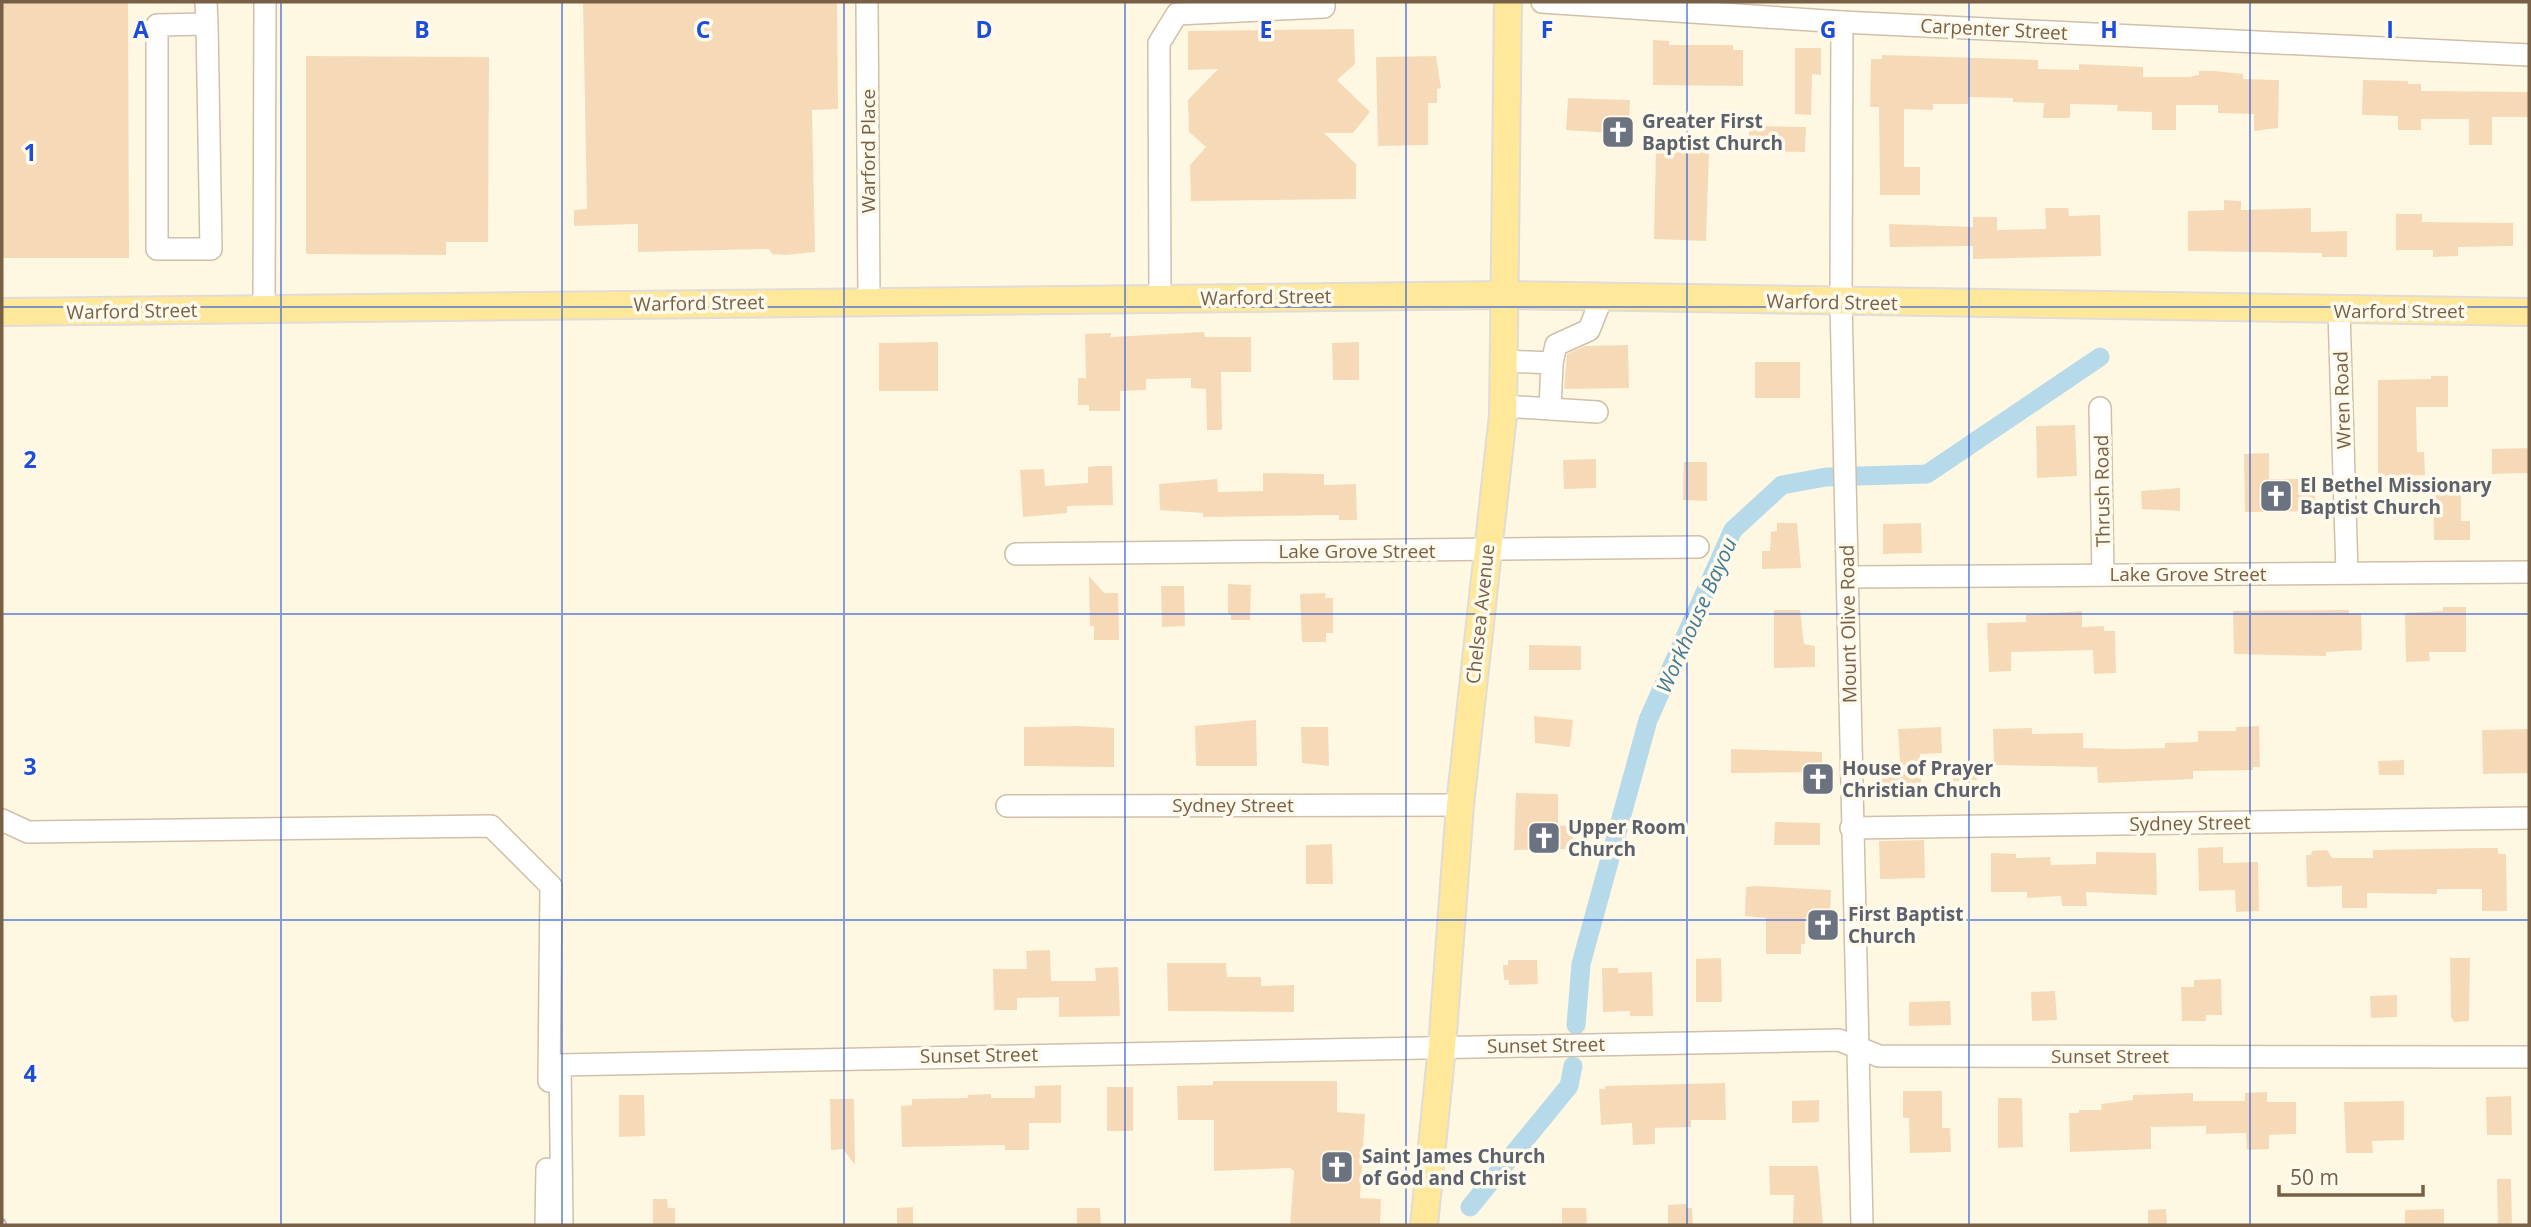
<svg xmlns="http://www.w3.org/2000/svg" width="2531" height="1227" font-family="'Open Sans',sans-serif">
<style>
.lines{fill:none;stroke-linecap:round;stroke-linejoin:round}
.canal{stroke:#b6dae9;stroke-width:19}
.building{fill:#f6dab8}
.minor-casing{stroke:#d0c0a9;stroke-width:24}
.major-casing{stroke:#e1dcd7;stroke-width:30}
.minor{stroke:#fff;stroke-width:21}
.major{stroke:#ffe899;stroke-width:26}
.rail-casing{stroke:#bca0c9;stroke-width:8}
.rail{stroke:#fffaeb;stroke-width:5;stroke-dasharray:16;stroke-linecap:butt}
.grid{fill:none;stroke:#1d4ed8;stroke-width:2;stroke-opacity:0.55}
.labels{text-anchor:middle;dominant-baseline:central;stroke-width:7;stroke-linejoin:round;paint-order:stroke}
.street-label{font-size:19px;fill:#786047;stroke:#fffaeb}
.worship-label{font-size:19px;font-weight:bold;fill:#5b616d;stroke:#fffaeb;text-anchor:start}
.water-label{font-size:21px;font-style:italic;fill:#417a95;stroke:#fffaeb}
.grid-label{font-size:23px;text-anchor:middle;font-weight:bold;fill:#1d4ed8;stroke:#fffaeb;stroke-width:7;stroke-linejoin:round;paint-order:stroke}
</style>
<rect width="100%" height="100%" fill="#fef8e3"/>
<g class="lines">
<!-- canal -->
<g class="canal">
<path d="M1576 1025 1581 964 1648 720 1733 530 1782 485 1826 477 1927 474 2100 357"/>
<path d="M1470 1207 1569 1086 1573 1066"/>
</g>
</g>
<!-- building -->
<g class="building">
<path d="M2 2H128L129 258H2Z"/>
<path d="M583 2H837L838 109 812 110 815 252 785 255 772 254 769 249 638 252V224L574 226V210L587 209Z"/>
<path d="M1354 29 1355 64 1337 80 1370 112 1353 133H1324L1356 164V199L1191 201 1190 165 1206 147 1189 132 1188 100 1218 69 1188 70V31Z"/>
<path d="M1653 40 1669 41V45H1733V50H1743V86L1653 85Z"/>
<path d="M1795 48H1821V75L1812 74 1811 115 1795 114Z"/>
<path d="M1882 55 2038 60V69L2079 70V64L2143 67V77H2189L2199 75V71H2214L2243 74V79L2279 80 2278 128 2254 131V114L2218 113V105H2176V130H2152V112L2117 111 2118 105 2070 104V118H2043L2044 103 2013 102V98L1968 97V104H1933V110L1904 109V167H1920V195H1880L1879 107H1870L1871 59H1882Z"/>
<path d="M306 56 489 57 488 242H446V255L306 254Z"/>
<path d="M1436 56 1441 88 1437 89V103H1428V145L1378 146 1376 57Z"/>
<path d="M2363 80 2408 81V84H2421V91L2528 92V117H2492V145H2469V119H2421V130H2398V116L2362 115Z"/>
<path d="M1568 98 1630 100 1628 138 1612 137V133L1566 130Z"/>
<path d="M1749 126 1806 127 1805 152 1749 151Z"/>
<path d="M1656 149 1709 151 1706 241 1654 239Z"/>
<path d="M2224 200 2241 201V210L2311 208V232L2347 231V257H2322V253L2188 251V211L2224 210Z"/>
<path d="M2045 208H2068L2069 216 2100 215 2101 256 1973 259V246L1890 247 1889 224 1973 227V217H1997V230L2046 229Z"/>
<path d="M2396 214H2422V222L2513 223V246L2458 247V256L2433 257V250H2396Z"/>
<path d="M1204 332 1205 337H1251V372H1221L1222 430H1207L1206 389 1191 388V378L1146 379V390L1120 391V411H1089V405H1078V378H1086L1085 334 1111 333V337Z"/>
<path d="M938 342V391H879V343Z"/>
<path d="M1359 342V380H1333L1332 343Z"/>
<path d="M1628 345 1629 388 1564 389 1567 354 1585 346Z"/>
<rect x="1755" y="362" width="45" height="36"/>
<path d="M2431 376H2448V407H2416L2417 452H2424L2425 475 2378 476V380L2431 379Z"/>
<path d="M2075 425 2077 476 2037 478 2036 426Z"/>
<path d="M2529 448V473L2492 474V449Z"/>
<path d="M2269 453V479H2315V511L2245 512 2244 454Z"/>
<path d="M1596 459V488L1564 489 1563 460Z"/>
<path d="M1684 462H1707V501L1683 500Z"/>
<path d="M1098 466H1112L1113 505 1067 506V513L1023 517 1020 470 1044 469 1045 486 1088 483V467Z"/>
<path d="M1263 473 1324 474V485L1356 484 1357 520H1339V515L1203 517V513L1160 510 1159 484 1217 479 1218 492 1263 491Z"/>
<path d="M2433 483H2461V521H2470V540H2434Z"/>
<path d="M2180 488V511L2142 509 2141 491Z"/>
<path d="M1777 523H1797L1801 568 1762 569V551H1770L1771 532 1777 531Z"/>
<path d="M1921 523 1922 553 1883 554V524Z"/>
<path d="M1089 576 1104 593H1118L1119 640H1094V626H1090Z"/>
<path d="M1228 584 1251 585 1250 620H1231V614H1228Z"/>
<path d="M1161 586H1184L1185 626 1162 627Z"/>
<path d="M1326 593 1325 598H1333V633H1326V642H1302L1300 594Z"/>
<path d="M2443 607H2466V652H2429L2430 661 2406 662 2405 613 2443 611Z"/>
<path d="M1774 610H1800L1804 644 1815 646V667L1774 668Z"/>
<path d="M2349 610V614L2361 613 2362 650 2326 652V656L2234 654 2233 611Z"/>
<path d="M2082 611V627L2104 626V631H2115L2116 673 2094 674 2093 650 2011 652V671L1989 672 1987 623 2026 622V615Z"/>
<path d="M1529 645 1581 646V670H1529Z"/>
<path d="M1534 716 1573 720 1570 747 1535 743Z"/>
<path d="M1256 720 1257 766H1196L1195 726Z"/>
<path d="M1080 726 1114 728V767L1024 766V727Z"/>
<path d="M2259 726 2260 767H2253V770L2193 771V779L2098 783 2097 767 1994 765 1993 729 2032 728V734L2083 733V748L2122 749 2165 748V743L2198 742V731H2236V727Z"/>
<path d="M1301 727H1328L1329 766 1302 763Z"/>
<path d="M1941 727 1942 753 1920 754 1921 785 1882 786V761H1900L1898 729Z"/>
<path d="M2529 729V773L2483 774 2482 730Z"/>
<path d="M1731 749 1822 752V772L1731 773Z"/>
<path d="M2404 760V775H2379L2378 761Z"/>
<path d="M1976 761 1977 780 1953 781V762Z"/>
<path d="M1516 793 1558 794V826L1573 825 1574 849 1514 850Z"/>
<path d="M1775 822 1820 823V845H1774Z"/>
<path d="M1924 840 1925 878 1880 879 1879 841Z"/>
<path d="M1332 844 1333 884H1306V845Z"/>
<path d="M2223 847V863L2258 862 2259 911 2236 912 2235 890 2199 891 2198 848Z"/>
<path d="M2482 848H2498V854H2506L2507 911H2482V889H2437V894L2367 893V908H2342V886L2307 887 2306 855H2311L2312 851 2327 850 2332 858H2373V850Z"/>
<path d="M2096 852 2156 853 2157 895 2086 892 2087 906H2062L2061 896 2027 898V892H1991V853L2016 854V858L2050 857 2051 865 2096 864Z"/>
<path d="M1756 886 1831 890 1830 919 1805 918V944H1801V954H1766V918L1745 916 1746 887Z"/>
<path d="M1050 950 1051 981H1096L1095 968 1118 967 1120 1016 1059 1017V997L1017 998V1010H994L993 969H1027L1026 951Z"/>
<path d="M1721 958 1722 1002H1696V959Z"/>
<path d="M2450 958H2470L2469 1021 2454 1022 2451 1017Z"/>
<path d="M1508 960H1537L1538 984 1509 985V980H1504L1503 965H1508Z"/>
<path d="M1167 963H1226L1227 977H1261V986L1294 985V1012L1168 1011Z"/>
<path d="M1602 968H1618V973L1652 972 1653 1016H1630V1011L1603 1012Z"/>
<path d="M2221 979 2222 1015H2206V1021H2182L2181 987H2194V980Z"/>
<path d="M2055 991 2057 1020 2032 1021 2031 992Z"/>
<path d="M2397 995V1017L2371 1018 2370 996Z"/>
<path d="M1950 1001 1951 1025 1909 1026V1002Z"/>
<path d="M1213 1081H1337V1112L1365 1114 1360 1198 1381 1199 1380 1225H1290L1294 1171 1290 1168 1214 1171V1120H1178L1177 1086 1213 1085Z"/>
<path d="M1725 1083 1726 1120H1691V1127L1655 1128V1144L1633 1145 1632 1123 1601 1125 1599 1089H1605V1086Z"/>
<path d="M1061 1085V1123H1029V1150H1005V1145L902 1147 901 1106 912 1105V1099L968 1098V1095L991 1094V1098H1035V1086Z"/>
<rect x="1107" y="1087" width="26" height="44"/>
<path d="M1903 1091H1942V1128H1950L1951 1152 1910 1153 1909 1118H1903Z"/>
<path d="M2267 1092V1102H2296V1134L2269 1135V1149L2247 1150 2246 1133 2206 1134V1126L2151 1127V1149L2070 1152 2069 1113H2079V1110H2102L2101 1104 2133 1100V1095L2193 1093V1101H2245V1093Z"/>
<path d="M619 1095H644L645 1136 619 1137Z"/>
<path d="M2511 1096 2512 1135H2487L2486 1097Z"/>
<path d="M1998 1098H2022L2023 1147 1998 1148Z"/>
<path d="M830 1099H854L855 1165 843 1149 831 1150Z"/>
<path d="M1819 1100V1122L1792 1123V1101Z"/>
<path d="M2404 1101V1140L2372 1141 2373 1153H2346L2344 1102Z"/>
<path d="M1769 1166H1818L1823 1225H1793L1794 1195H1770Z"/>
<path d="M2497 1179H2511L2512 1225H2498Z"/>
<path d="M653 1199H667L668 1208H675V1225H653Z"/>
<path d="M1686 1204V1208H1692L1693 1225H1668V1205Z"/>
<path d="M913 1207V1225H897V1208Z"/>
<path d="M1077 1208H1100L1101 1225H1077Z"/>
<path d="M1562 1208H1586L1587 1225H1562Z"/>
<path d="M2166 1209 2167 1225H2148V1210Z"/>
<path d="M2444 1209V1225H2405V1210Z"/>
</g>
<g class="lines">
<defs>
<g id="minor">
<path d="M206 2 207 24 211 249H157V25L207 24"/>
<path d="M867 2 869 301"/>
<path d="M1542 2 1842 22 2529 55"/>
<path d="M1842 22 1841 303 1862 1225"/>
<path d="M1160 298 1159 43 1177 14 1324 7V2"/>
<path d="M264 309 265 2"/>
<path d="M2339 311 2347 573"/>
<path d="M1504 361 1552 363 1550 409"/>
<path d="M1552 363 1556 345 1589 330 1602 297"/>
<path d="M1503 406 1597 412"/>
<path d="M2100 408 2103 575"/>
<path d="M1016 554 1698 547"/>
<path d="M1848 577 2529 572"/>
<path d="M1007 806 1460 805"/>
<path d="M2 820 28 832 491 826 551 886 549 1081"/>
<path d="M1851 828 2529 818"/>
<path d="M546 1225 547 1169"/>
<path d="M562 1225 560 1065 1839 1040 1879 1056 2529 1057"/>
</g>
<g id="major">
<path d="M2 312 1505 295 2529 312"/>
<path d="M1424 1225 1442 1047 1460 805 1503 415 1508 2"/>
</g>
</defs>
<!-- minor casing -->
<use href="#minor" class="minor-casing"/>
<!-- major casing -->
<use href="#major" class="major-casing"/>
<!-- minor -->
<use href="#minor" class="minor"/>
<!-- major -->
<use href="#major" class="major"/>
<defs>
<path id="rail" d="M2 1222 3 1225"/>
</defs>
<!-- rail casing -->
<use href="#rail" class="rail-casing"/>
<!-- rail -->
<use href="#rail" class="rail"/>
</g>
<!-- grid -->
<path class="grid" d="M281 2V1225M562 2V1225M844 2V1225M1125 2V1225M1406 2V1225M1687 2V1225M1969 2V1225M2250 2V1225M2 307H2529M2 614H2529M2 920H2529"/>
<!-- icons -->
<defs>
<symbol id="church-square" viewBox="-11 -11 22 22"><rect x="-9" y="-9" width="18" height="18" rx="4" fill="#6b7280" stroke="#fffaeb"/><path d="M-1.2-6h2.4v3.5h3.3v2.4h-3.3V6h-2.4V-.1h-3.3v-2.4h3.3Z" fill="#fff"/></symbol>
</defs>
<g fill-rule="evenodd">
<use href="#church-square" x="1599" y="113" width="38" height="38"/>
<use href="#church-square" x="2257" y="477" width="38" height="38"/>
<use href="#church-square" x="1799" y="760" width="38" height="38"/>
<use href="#church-square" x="1525" y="819" width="38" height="38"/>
<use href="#church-square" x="1804" y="906" width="38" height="38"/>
<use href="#church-square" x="1318" y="1148" width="38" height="38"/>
</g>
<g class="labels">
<!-- street labels -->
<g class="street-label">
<text transform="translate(1994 29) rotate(3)">Carpenter Street</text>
<text transform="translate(868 151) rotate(-90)">Warford Place</text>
<text transform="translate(1266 297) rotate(-1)">Warford Street</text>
<text transform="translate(1832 302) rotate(1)">Warford Street</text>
<text transform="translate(699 303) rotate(-1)">Warford Street</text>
<text transform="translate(132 311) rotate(-1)">Warford Street</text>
<text x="2399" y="311">Warford Street</text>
<text transform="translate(2342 400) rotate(-92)">Wren Road</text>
<text transform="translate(2102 491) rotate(-91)">Thrush Road</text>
<text x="1357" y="551">Lake Grove Street</text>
<text x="2188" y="574">Lake Grove Street</text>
<text transform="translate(1480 614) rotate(-84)">Chelsea Avenue</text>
<text transform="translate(1848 624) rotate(-91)">Mount Olive Road</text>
<text x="1233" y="805">Sydney Street</text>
<text transform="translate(2190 823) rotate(-1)">Sydney Street</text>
<text transform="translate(1546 1045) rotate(-1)">Sunset Street</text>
<text transform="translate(979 1055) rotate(-1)">Sunset Street</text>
<text x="2110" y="1056">Sunset Street</text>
</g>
<!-- worship labels -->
<g class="worship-label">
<text x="1642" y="121">Greater First<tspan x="1642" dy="22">Baptist Church</tspan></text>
<text x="2300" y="485">El Bethel Missionary<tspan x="2300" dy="22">Baptist Church</tspan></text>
<text x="1842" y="768">House of Prayer<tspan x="1842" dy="22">Christian Church</tspan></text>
<text x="1568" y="827">Upper Room<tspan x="1568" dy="22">Church</tspan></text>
<text x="1848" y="914">First Baptist<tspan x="1848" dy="22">Church</tspan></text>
<text x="1362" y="1156">Saint James Church<tspan x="1362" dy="22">of God and Christ</tspan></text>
</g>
<!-- water labels -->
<g class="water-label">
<text transform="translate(1696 615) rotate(-66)">Workhouse Bayou</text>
</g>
</g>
<g class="grid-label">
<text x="141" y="38">A</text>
<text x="422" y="38">B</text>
<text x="703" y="38">C</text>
<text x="984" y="38">D</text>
<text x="1266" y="38">E</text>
<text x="1547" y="38">F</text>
<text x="1828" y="38">G</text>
<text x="2109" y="38">H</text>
<text x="2390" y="38">I</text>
<text x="30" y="161">1</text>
<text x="30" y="468">2</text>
<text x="30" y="775">3</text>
<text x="30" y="1082">4</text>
</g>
<!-- border -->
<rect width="2531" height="1227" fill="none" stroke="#786047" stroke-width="7"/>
<!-- scale -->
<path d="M2279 1185v10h144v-10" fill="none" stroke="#786047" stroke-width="3.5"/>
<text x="2290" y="1185" font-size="21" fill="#786047" stroke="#fffaeb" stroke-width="5" paint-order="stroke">50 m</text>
</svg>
